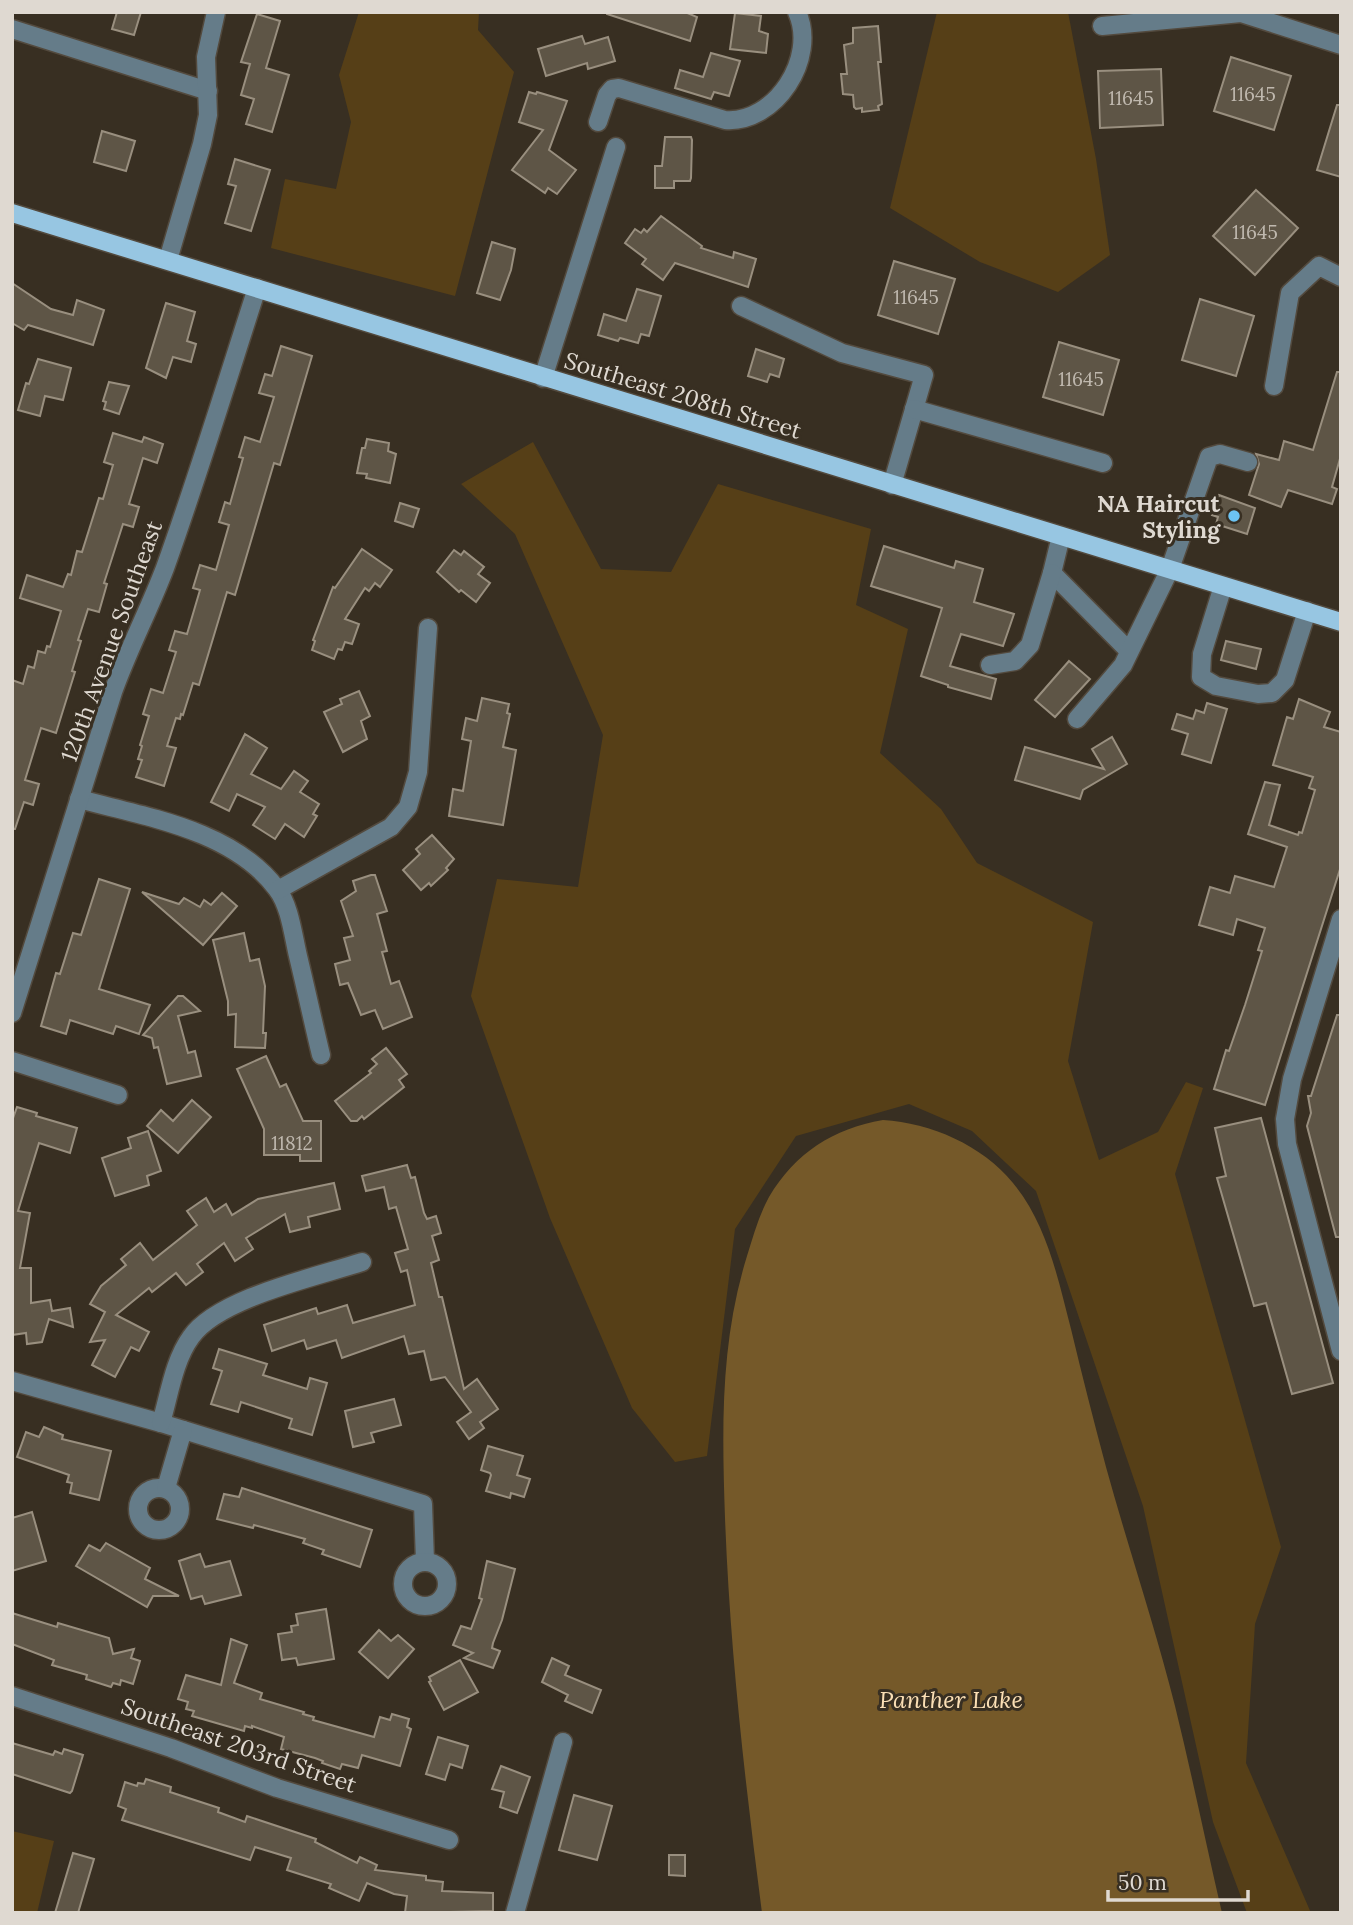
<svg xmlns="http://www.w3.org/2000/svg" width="1353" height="1925" font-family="Lora,serif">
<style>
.green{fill:#563f17}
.water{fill:#755929}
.building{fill:#5e5546;stroke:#998f7f;stroke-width:2}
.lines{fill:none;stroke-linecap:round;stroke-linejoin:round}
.minor-casing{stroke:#534a3e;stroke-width:21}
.major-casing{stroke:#534a3e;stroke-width:21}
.minor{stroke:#657c89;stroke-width:18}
.major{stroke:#97c6e2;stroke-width:18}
.poi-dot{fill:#6cc3f2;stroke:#382f22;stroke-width:2.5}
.labels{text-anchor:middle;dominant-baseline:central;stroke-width:6;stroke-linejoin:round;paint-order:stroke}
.number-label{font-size:19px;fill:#bfb8ae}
.street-label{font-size:23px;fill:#dfd9d1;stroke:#382f22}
.poi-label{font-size:23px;font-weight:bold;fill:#dfd9d1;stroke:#382f22;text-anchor:end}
.water-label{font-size:24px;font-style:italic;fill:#fbdfb5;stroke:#382f22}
</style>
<rect width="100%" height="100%" fill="#382f22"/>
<!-- green -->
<g class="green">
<path d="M359 12H479L478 30 514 72 455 296 271 248 285 179 336 189 351 122 339 75Z"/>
<path d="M937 12H1068L1096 159 1110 255 1058 292 980 262 890 208Z"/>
<path d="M533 442 601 569 671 572 718 484 871 529 856 605 908 629 880 753 941 809 977 863 1093 922 1068 1061 1099 1160 1158 1132 1186 1082 1203 1088 1175 1174 1281 1547 1255 1624 1246 1763 1311 1913H1247L1213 1822 1143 1506 1036 1191 972 1131 909 1104 796 1136 735 1229 707 1456 675 1462 632 1408 550 1218 471 996 497 879 578 887 603 735 515 534 461 484Z"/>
<path d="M12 1831 54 1841 37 1913H12Z"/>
</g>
<!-- water -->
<path class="water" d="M883 1120C931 1123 982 1145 1013 1183 1047 1224 1058 1279 1071 1329 1082 1375 1094 1422 1106 1467 1128 1547 1155 1626 1175 1706 1192 1775 1206 1844 1222 1913H762C745 1782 730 1651 725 1518 722 1429 720 1343 747 1256 753 1237 759 1215 769 1197 796 1152 833 1129 883 1120Z"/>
<!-- building -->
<g class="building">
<path d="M117 12H141L134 35 112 29Z"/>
<path d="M607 12H685L697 17 690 41 607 14Z"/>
<path d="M735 13 761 16 759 31 768 34 766 53 730 49Z"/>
<path d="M257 14 280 21 266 68 289 75 272 132 246 124 254 99 241 95 250 64 241 62Z"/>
<path d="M878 26 881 62H878L882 104 878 106 879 110 862 112V108L856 109 854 107 853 95 843 94 841 74H847L844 45 853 43V28Z"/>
<path d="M582 36 585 44 608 37 615 61 588 69 587 63 546 76 538 49Z"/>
<path d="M711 53 740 61 729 96 714 92 711 99 675 88 680 70 703 77Z"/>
<path d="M1231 57 1291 76 1274 130 1214 111Z"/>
<path d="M1161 69 1163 125 1100 128 1098 71Z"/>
<path d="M529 92 536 94 537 92 567 101 549 150 576 170 557 194 548 188 545 193 512 170 543 130 519 122Z"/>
<path d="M1337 105H1341V177L1317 170Z"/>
<path d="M102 131 135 141 126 171 94 162Z"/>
<path d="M665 137H691L692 140 691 178 690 181H674V188H655V166H662Z"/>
<path d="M235 159 270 170 251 231 225 223 236 186 228 184Z"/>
<path d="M1256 190 1298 228 1255 275 1213 236Z"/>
<path d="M661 216 702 246 701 248 733 258 734 252 756 259 748 287 675 263 663 280 642 264 646 259 625 243 635 229 641 233 644 229 647 232Z"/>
<path d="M492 242 515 249 511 270 500 300 477 293Z"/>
<path d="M894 261 955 279 938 334 878 315Z"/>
<path d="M12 283 51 309 73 315 77 300 104 310 93 345 28 325 24 330 12 323Z"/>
<path d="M637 289 661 296 649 336 641 334 638 343 620 338 618 341 598 335 604 314 626 321Z"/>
<path d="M1200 299 1254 316 1236 376 1182 360Z"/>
<path d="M166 303 195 312 187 341 196 344 191 362 173 357 166 378 146 368Z"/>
<path d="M1059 342 1119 360 1103 415 1043 397Z"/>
<path d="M281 346 312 356 280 465 274 463 235 595 227 592 199 685 193 683 183 715 181 714 180 719 176 718 167 746 176 748 164 786 136 777 142 760 138 759 142 746 140 745 149 716 143 714 151 689 163 693 176 652 169 650 175 631 187 634 200 590 193 588 200 565 216 570 229 525 219 522 225 502 230 504 243 458 239 457 245 437 260 442 274 397 259 393 265 374 272 376Z"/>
<path d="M756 349 784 359 779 377 770 374 767 382 748 376Z"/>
<path d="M38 359 71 368 63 400 45 396 40 416 18 410 26 383 29 384Z"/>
<path d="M1337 372H1341V455L1332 487 1337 489 1332 504 1288 490 1281 507 1249 495 1259 464 1256 454 1279 460 1284 441 1313 450Z"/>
<path d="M109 382 129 386 119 414 104 409 106 402 103 401Z"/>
<path d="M113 433 142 442 144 437 163 444 157 463 143 458 129 504 139 507 133 527 123 524 104 583 107 584 99 612 88 609 78 640 81 641 72 671 75 672 56 733 41 728 25 780 39 784 33 805 24 802 15 829H12V680L23 684 28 666 34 668 38 651 45 653 47 646 50 647 61 611 20 598 27 575 63 587 68 574 71 575 77 551 82 552 99 498 103 499 113 465 104 462Z"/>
<path d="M367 439 389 443 388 451 396 454 390 483 366 478 367 474 357 473 362 448H365Z"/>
<path d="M1219 495 1255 508 1247 534 1216 524 1218 517 1212 515Z"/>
<path d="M400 503 419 509 413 527 395 521Z"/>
<path d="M884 546 954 568 956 561 983 569 974 602 1014 614 1003 646 961 634 950 666 996 679 991 699 948 687V685L921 676 942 608 871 586Z"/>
<path d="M362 549 392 570 380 587 375 583 369 591 365 588 345 619 359 624 352 644 345 642 342 650 338 649 334 659 312 650 315 641 313 640 333 587 335 588Z"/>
<path d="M454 550 461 555 464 551 484 567 478 574 490 583 476 602 461 590 459 592 437 572Z"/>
<path d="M1226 641 1261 649 1256 669 1221 660Z"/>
<path d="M1069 661 1090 679 1055 717 1035 700Z"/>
<path d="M359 691 370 716 361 721 367 739 343 752 324 712 342 704 340 699Z"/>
<path d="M482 698 509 704 507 713 510 714 503 747 516 750 503 825 449 816 453 789 463 791 471 741 462 739 466 718 477 721Z"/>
<path d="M1299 699 1330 712 1324 727 1341 732V866L1265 1105 1214 1089 1226 1050 1229 1051 1245 1005 1262 951 1258 950 1265 928 1237 919 1233 935 1199 925 1210 887 1230 893 1235 876 1274 887 1287 847 1248 834 1265 782 1280 785 1269 825 1298 835 1299 832 1302 833 1315 790 1309 788 1313 777 1273 765 1287 717 1293 719Z"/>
<path d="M1207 703 1227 709 1211 763 1182 754 1188 734 1172 729 1177 714 1193 719 1196 710 1204 713Z"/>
<path d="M245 734 267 748 251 774 281 789 294 771 308 781 300 792 319 804 313 814 317 816 304 837 285 824 275 839 253 825 265 807 237 794 229 811 211 802Z"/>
<path d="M1112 737 1127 764 1083 790 1080 799 1015 780 1025 747 1104 769 1092 749Z"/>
<path d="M432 835 454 859 446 868 448 870 431 886 429 883 421 890 403 870 420 854 416 849Z"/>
<path d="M371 875H375L387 911 377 914 387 951 382 952 391 984 399 981 412 1017 383 1029 375 1010 361 1015 348 983 340 985 335 964 350 960 344 938 353 936 341 901 356 891 353 881Z"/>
<path d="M99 879 130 889 99 989 150 1005 139 1034 116 1026 113 1034 70 1020 66 1034 41 1026 56 973 60 974 73 933 81 935Z"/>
<path d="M142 892 179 904 184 898 200 907 204 900 211 905 222 893 237 906 203 945Z"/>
<path d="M244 933 250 961 259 959 265 986 263 1033H266L265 1048 235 1047 236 1014 228 1015V1001L213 940Z"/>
<path d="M178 996H183L200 1011 178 1016 188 1053 195 1051 201 1076 167 1084 158 1047 154 1048 152 1038 143 1035Z"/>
<path d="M1337 1015H1341V1237H1336L1307 1126 1311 1113 1308 1096H1311Z"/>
<path d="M386 1048 407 1074 399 1080 404 1087 364 1119 362 1116 357 1121H351L335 1101 371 1073 369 1071 377 1064 372 1059Z"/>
<path d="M266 1056 280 1087 286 1084 303 1121H321V1161H300V1155H264V1129L237 1069Z"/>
<path d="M192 1100 211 1117 178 1153 147 1126 161 1110 173 1121Z"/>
<path d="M17 1107 37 1113 36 1116 77 1128 70 1153 39 1143 18 1211 30 1213 20 1268H31V1303L50 1300 52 1311 70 1308 73 1327 49 1319 42 1342 27 1344 26 1333 12 1335V1121Z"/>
<path d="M1261 1118 1333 1383 1292 1394 1266 1303 1254 1306 1217 1178 1226 1176 1215 1128Z"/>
<path d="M148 1131 161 1171 147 1176 149 1185 115 1196 102 1158 131 1148 128 1138Z"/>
<path d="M407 1165 411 1178 415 1177 424 1213 427 1219 436 1216 441 1233 432 1236 439 1260 431 1263 439 1297H442L464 1389 477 1379 498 1409 480 1422 484 1428 469 1439 457 1422 471 1412 445 1377 431 1380 424 1351 409 1354 404 1336 342 1358 336 1340 307 1349 304 1340 272 1351 264 1325 316 1308 318 1314 347 1305 353 1323 415 1305 407 1270 401 1272 395 1253 408 1249 396 1207 389 1209 384 1187 366 1191 362 1176Z"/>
<path d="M334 1183 340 1209 308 1217 310 1227 290 1232 285 1214 246 1238 253 1249 235 1261 224 1243 197 1264 203 1272 186 1285 176 1273 152 1292 149 1288 116 1315 149 1332 139 1351 131 1347 115 1377 92 1365 105 1340 90 1342 105 1312 90 1304 101 1286 126 1265 121 1259 140 1243 153 1260 197 1225 187 1211 206 1198 214 1212 226 1204 232 1215 258 1199Z"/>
<path d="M219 1349 267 1364 263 1375 307 1389 310 1378 327 1383 312 1435 289 1428 292 1419 241 1402 238 1412 211 1404 222 1371 213 1368Z"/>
<path d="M394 1399 401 1425 371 1433 374 1442 353 1447 345 1411Z"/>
<path d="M44 1427 63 1435 62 1439 111 1451 99 1500 70 1493 72 1483 67 1482 69 1475 17 1457 26 1432 39 1437Z"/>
<path d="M488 1446 523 1456 517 1475 530 1479 524 1497 511 1493 510 1498 486 1491 491 1475 490 1473 481 1470Z"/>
<path d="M242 1488 372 1530 360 1567 322 1554 324 1550 303 1543 305 1539 254 1525 253 1528 217 1519 224 1494 239 1497Z"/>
<path d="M32 1512 46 1561 12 1571V1518Z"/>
<path d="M106 1543 150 1568 145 1579 179 1596H153L147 1607 76 1566 89 1545 100 1551Z"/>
<path d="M200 1554 205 1567 230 1561 241 1595 205 1604 202 1596 191 1599 179 1561Z"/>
<path d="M487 1561 515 1569 502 1620 493 1643 492 1648 500 1651 493 1668 464 1658 473 1653 453 1645 461 1626 471 1629 482 1599 479 1598Z"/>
<path d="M326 1609 334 1659 298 1665 296 1658 282 1660 278 1634 292 1632 291 1626 298 1625 296 1614Z"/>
<path d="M12 1613 57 1627 58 1623 109 1638 113 1654 134 1649 131 1658 140 1661 133 1684 121 1680 120 1685 113 1683 111 1687 86 1679 87 1675 52 1665 54 1660 12 1644Z"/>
<path d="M379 1630 391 1641 398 1635 414 1649 388 1678 359 1652Z"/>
<path d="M231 1639 247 1645 234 1683 262 1693 260 1699 304 1712 303 1714 314 1717 313 1720 374 1737 380 1717 390 1720 392 1714 409 1719 407 1727 411 1729 400 1766 362 1755 358 1768 342 1764 340 1769 322 1763 323 1761 315 1758 281 1749 284 1737 252 1726V1728L245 1726 244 1731 192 1716 194 1711 186 1709 188 1702 178 1699 186 1675 221 1685Z"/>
<path d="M552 1658 569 1666 565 1675 601 1690 592 1713 565 1701 568 1695 542 1682Z"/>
<path d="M460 1660 478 1692 444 1710 429 1682 431 1681 429 1677Z"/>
<path d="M438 1737 468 1746 462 1768 450 1764 445 1780 426 1774Z"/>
<path d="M12 1743 53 1755 55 1751 62 1754 64 1749 83 1755 72 1791 70 1793 12 1774Z"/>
<path d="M501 1766 530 1777 517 1813 500 1807 504 1792 492 1789Z"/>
<path d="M146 1779 171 1787 170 1792 219 1808 218 1812 245 1822 247 1816 316 1839 315 1842 357 1863 360 1857 377 1865 375 1870 426 1876V1880L443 1882 442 1891 493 1893V1911L405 1913 407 1896 394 1894 367 1883 359 1901 329 1888 331 1884 287 1870 291 1858 255 1847 250 1860 122 1820 126 1809 118 1806 125 1782 137 1786 138 1783 144 1784Z"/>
<path d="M574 1795 612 1806 597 1860 559 1850Z"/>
<path d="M73 1853 94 1859 78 1913H55Z"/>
<path d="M669 1855H685V1876L669 1875Z"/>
</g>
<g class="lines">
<defs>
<g id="minor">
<path d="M1102 26 1241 13 1341 45"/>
<path d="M12 29 208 91"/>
<path d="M598 122 607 95 612 89 619 88 725 120C775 124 818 58 797 12"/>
<path d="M168 260 202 144 208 115 206 57 216 12"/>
<path d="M741 306 842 353 924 375 892 485"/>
<path d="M543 378 616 147"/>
<path d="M1274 386 1290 293 1319 266 1341 277"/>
<path d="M914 409 1103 463"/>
<path d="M1061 536 1052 573 1129 651"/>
<path d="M1223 586 1202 654 1201 677 1216 686 1258 694 1272 693 1285 680 1307 611"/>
<path d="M990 665 1015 661 1030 645 1052 573"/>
<path d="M1077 719 1123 665 1170 569 1209 457 1220 454 1248 462"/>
<path d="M79 799C146 817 233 830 277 889 290 906 293 935 298 956 306 989 313 1022 321 1055"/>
<path d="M278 890 391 827 408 807 418 772 428 628"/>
<path d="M1341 919 1292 1079 1285 1119 1287 1144 1341 1351"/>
<path d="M12 1013 113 692C128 650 149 610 165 568 198 476 227 381 257 288"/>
<path d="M12 1061 118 1095"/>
<path d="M12 1381 161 1423 423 1504 425 1561"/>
<path d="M161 1423C169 1396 174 1360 191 1337 218 1298 316 1277 362 1262"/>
<circle cx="159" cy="1509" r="21"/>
<path d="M166 1488 183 1430"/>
<circle cx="425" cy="1584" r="22"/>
<path d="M12 1696 171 1748 277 1788 449 1840"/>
<path d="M515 1913 563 1742"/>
</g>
<path id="major" d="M12 213 1341 622"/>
</defs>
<!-- minor casing -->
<use href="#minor" class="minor-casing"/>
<!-- major casing -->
<use href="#major" class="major-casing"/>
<!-- minor -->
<use href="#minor" class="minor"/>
<!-- major -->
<use href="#major" class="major"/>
</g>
<!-- markers -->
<circle class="poi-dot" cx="1234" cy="516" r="7"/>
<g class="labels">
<!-- number labels -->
<g class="number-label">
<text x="1253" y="94">11645</text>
<text x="1131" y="98">11645</text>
<text x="1255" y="232">11645</text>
<text x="916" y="297">11645</text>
<text x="1081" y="379">11645</text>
<text x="292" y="1143">11812</text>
</g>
<!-- street labels -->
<g class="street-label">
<text transform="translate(683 395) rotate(17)">Southeast 208th Street</text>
<text transform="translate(111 641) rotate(-70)">120th Avenue Southeast</text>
<text transform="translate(239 1745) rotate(19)">Southeast 203rd Street</text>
</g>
<!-- poi labels -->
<g class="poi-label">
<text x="1220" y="503">NA Haircut<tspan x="1220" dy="26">Styling</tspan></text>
</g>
<!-- water labels -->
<g class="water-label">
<text x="951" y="1699">Panther Lake</text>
</g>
</g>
<!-- border -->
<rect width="1353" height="1925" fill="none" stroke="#dfd9d1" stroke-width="28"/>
<!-- scale -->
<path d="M1108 1890v10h140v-10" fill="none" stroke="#dfd9d1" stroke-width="3.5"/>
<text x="1118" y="1890" font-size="21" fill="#dfd9d1" stroke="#382f22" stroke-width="5" paint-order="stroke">50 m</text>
</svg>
